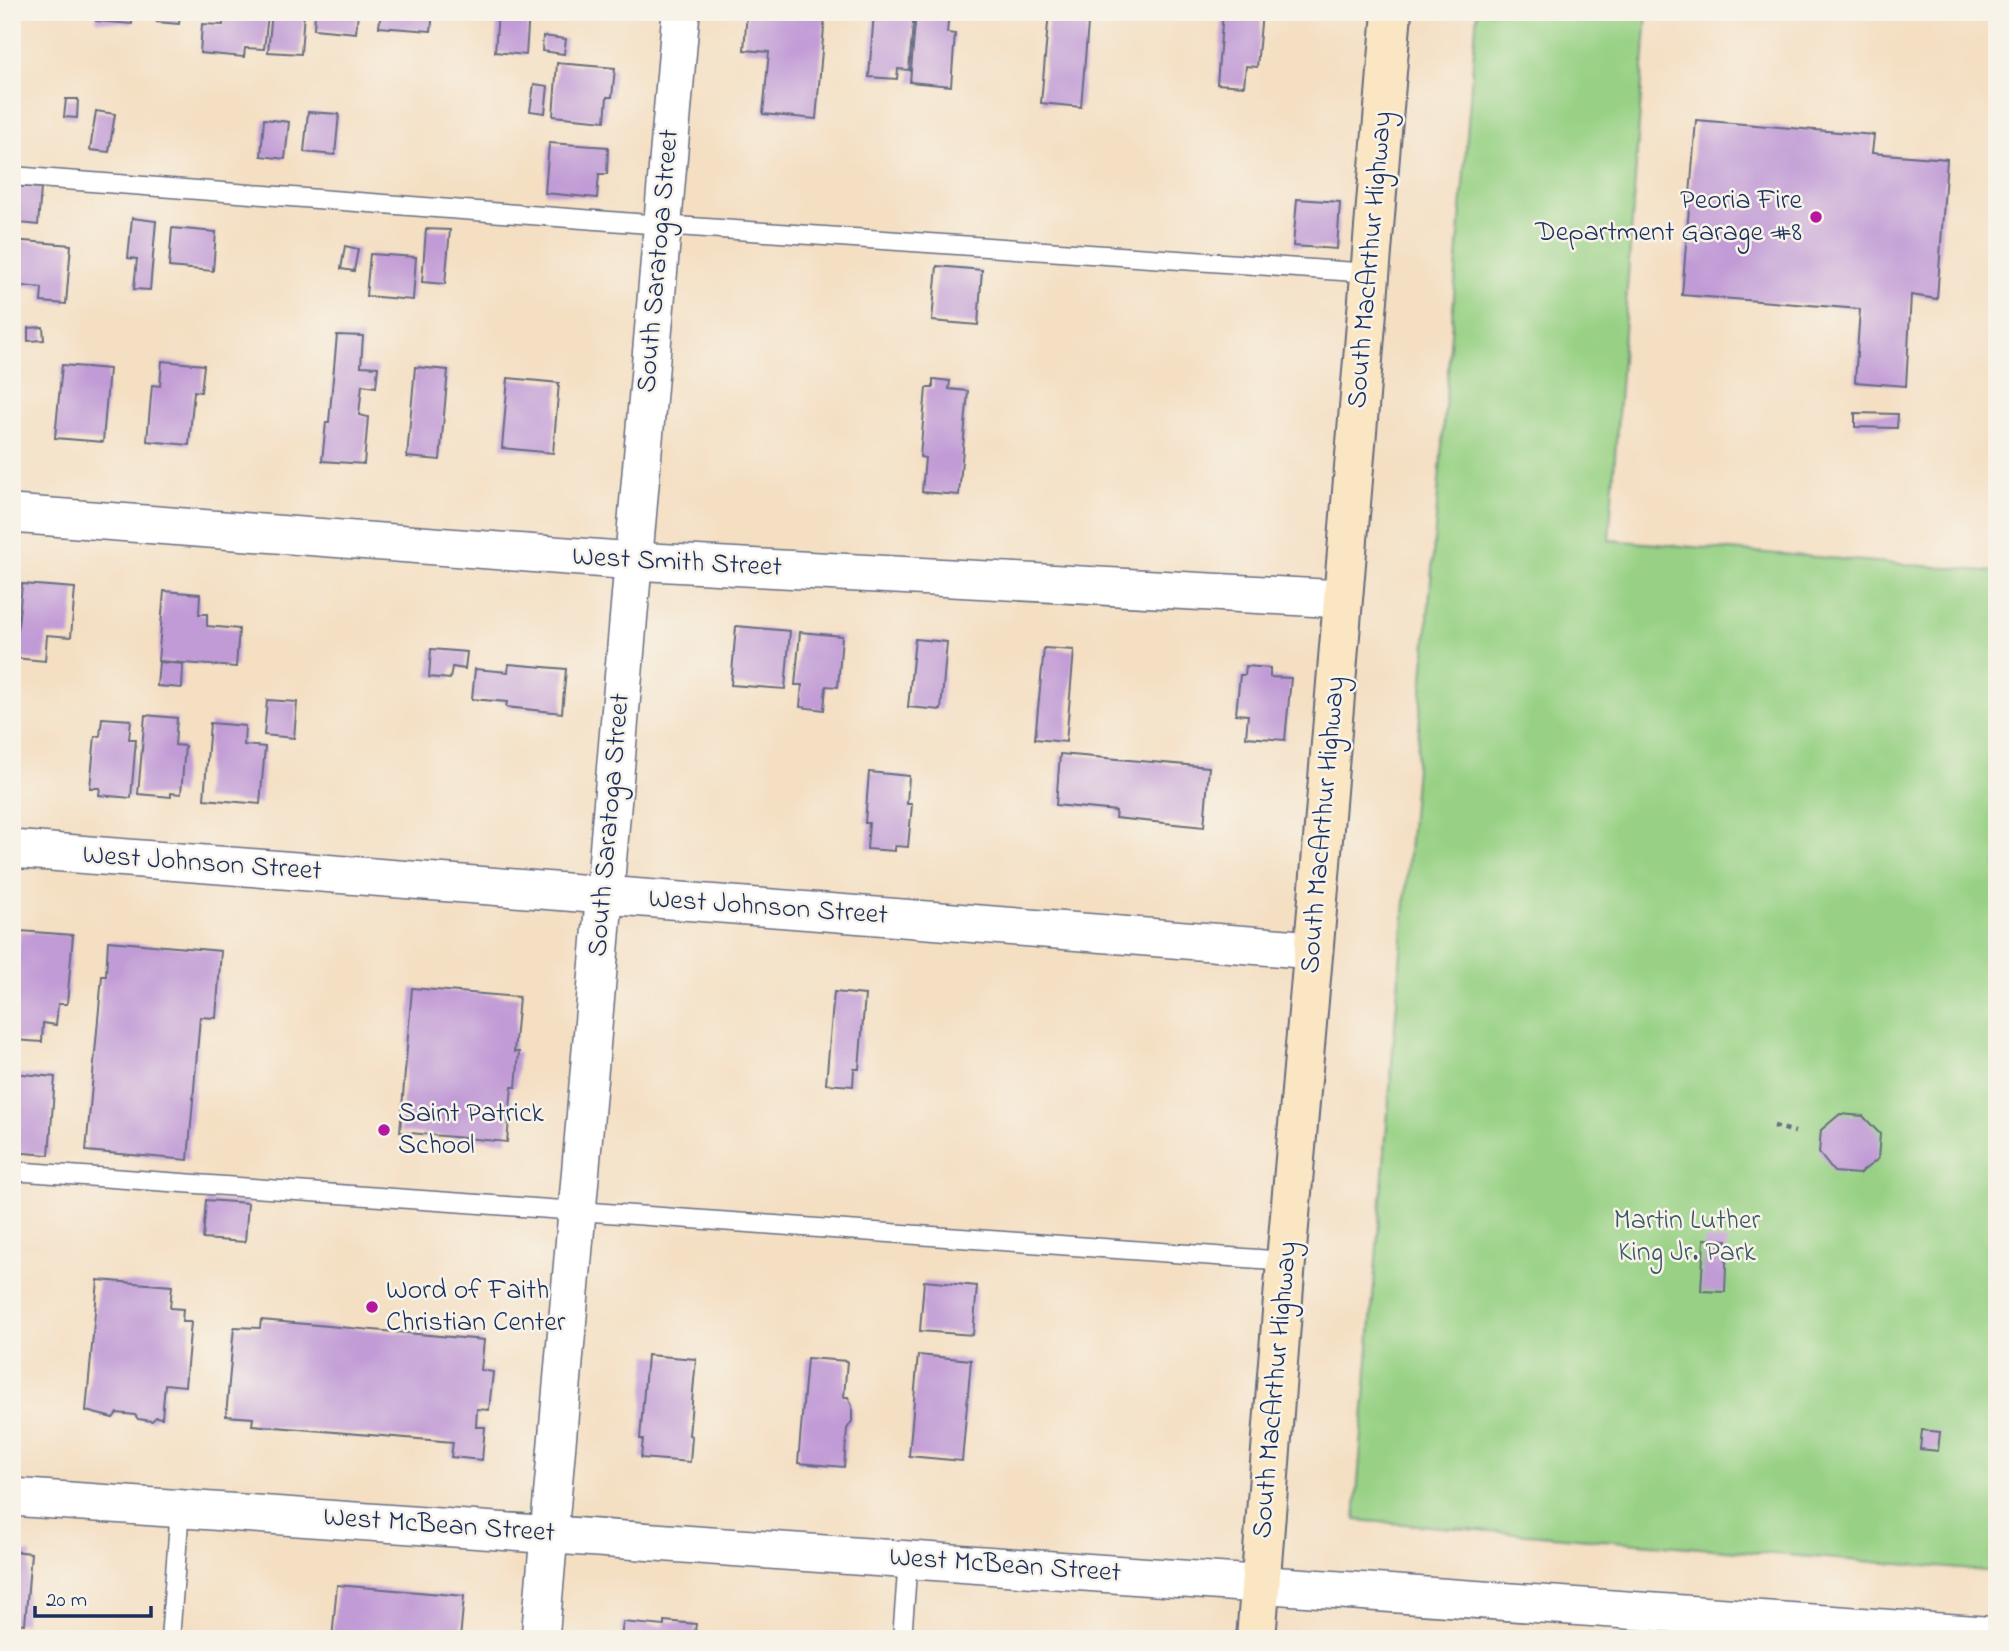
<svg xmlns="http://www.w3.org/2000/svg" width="2009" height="1651" font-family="'Indie Flower',sans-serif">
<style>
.green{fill:#98d185;stroke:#5a8072;stroke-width:2}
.building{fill:#c19bd6}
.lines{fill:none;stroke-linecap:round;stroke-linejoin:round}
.service-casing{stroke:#676d81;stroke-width:21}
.minor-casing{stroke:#676d81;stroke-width:40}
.secondary-casing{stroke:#676d81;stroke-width:42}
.path{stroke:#676d81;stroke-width:4.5;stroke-dasharray:5 5;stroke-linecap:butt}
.service{stroke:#fff;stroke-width:18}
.minor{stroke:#fff;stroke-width:37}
.secondary{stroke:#fbe6c3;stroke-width:38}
.poi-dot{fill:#b5179e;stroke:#f7f3e8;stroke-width:2.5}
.labels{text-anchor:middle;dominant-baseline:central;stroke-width:5;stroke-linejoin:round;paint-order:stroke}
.poi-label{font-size:28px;fill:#1b2f5e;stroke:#f7f3e8;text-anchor:start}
.street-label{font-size:28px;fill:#1b2f5e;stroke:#f7f3e8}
.park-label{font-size:28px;fill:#3a5868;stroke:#f7f3e8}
</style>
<rect width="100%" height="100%" fill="#f7f3e8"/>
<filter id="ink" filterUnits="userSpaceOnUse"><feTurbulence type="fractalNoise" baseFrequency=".0143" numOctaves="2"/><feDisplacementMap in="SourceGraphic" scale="14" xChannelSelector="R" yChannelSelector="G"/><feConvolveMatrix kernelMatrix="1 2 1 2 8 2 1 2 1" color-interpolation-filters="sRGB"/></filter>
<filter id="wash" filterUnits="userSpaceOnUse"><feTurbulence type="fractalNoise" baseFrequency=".00686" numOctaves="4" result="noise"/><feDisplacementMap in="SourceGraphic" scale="28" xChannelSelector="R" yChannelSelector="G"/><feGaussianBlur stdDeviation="1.57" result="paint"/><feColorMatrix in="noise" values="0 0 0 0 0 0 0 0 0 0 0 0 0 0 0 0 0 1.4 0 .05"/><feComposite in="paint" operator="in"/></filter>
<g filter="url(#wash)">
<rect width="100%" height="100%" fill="#f4dfc3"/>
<!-- green -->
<path class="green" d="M1477 12H1647L1609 540 1997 572V1572L1355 1520Z"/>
<g id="blocks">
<!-- building -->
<g class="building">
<path d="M97 12H133L132 24 96 21Z"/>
<path d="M158 12H180L179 24 157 22Z"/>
<path d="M224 12H259V15H268L264 49 245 48 244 57 200 53 202 24 223 25Z"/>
<path d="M272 12H304L301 54 268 52Z"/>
<path d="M315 12H358L356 33 314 29Z"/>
<path d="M381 12H433L431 31 379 27Z"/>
<path d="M498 12H529L526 55 495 52Z"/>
<path d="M747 12 825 16 816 119 763 114 769 52 744 50Z"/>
<path d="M874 12H914L909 70 898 69 897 79 869 77Z"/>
<path d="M916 12H949L947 33 955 34 951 86 910 82Z"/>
<path d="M1049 12H1089L1081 107 1041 103Z"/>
<path d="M1223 12H1262L1257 67 1246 66 1244 86 1217 84Z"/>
<path d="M543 36 566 39 564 54 542 51Z"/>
<path d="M557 63 615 68 612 97H607L605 121 553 116Z"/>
<path d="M534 84 548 86 545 113 530 111Z"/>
<path d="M66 99H78L77 118 64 117Z"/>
<path d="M96 111 115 114 109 152 90 150Z"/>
<path d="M308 112 339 114 335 155 304 152Z"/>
<path d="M264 119 289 122 285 159 261 156Z"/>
<path d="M1696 120 1874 135 1872 153 1947 159 1937 299 1911 295 1906 386 1855 382 1860 309 1682 295Z"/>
<path d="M549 143 608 147 607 174H599L597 198 545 193Z"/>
<path d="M12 186 41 188 38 225 12 222Z"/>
<path d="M1297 199 1340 202 1337 249 1293 246Z"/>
<path d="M132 218 156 221 150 290 134 289 137 259 128 258Z"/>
<path d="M172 228 216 232 213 271 169 267Z"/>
<path d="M426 229 450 230 445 284 422 282Z"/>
<path d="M12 240 71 245 66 304 41 302 42 288 12 285Z"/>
<path d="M345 246 358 249 354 271 341 269Z"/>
<path d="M370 254 416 257 413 300 366 296Z"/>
<path d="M937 266 982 270 978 325 932 321Z"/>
<path d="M43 327 44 340 28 341V328Z"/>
<path d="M337 335 363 336 361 366 378 367 376 387 362 385 359 415 368 417 364 464 322 461 326 422H329Z"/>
<path d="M162 361 204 365 201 392 194 391 189 445 147 441 152 385 160 386Z"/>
<path d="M62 365 109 369 103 442 55 438Z"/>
<path d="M415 367 448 370 440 460 407 457Z"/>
<path d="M508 378 559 383 553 453 502 448Z"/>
<path d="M933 379 950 381 949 389 968 391 959 495 922 492 925 458 920 457 926 388H933Z"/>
<path d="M1855 413 1898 414 1897 428 1855 427Z"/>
<path d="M22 584 75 588 71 637 47 635 45 661 15 658Z"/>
<path d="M164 591 200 594 199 614H207V626L239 629 236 667 158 661Z"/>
<path d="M736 626 790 631 785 689 731 685Z"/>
<path d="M800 632 842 636 838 687 826 686 824 710 800 707 802 685H795Z"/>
<path d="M915 639 947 642 941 710 908 707Z"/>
<path d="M1044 648 1074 650 1066 742 1035 739Z"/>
<path d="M431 649 467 652 465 669 452 667 450 679 429 677Z"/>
<path d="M159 662 183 664 182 688 157 686Z"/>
<path d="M509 664 566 669 562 713 506 707 507 702 472 699 475 669 508 672Z"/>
<path d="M1246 666 1270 668V677L1291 678 1285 740 1246 737 1248 715 1236 714 1240 675H1245Z"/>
<path d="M267 700 297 702 294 738 264 735Z"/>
<path d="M145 715 177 718 175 745 185 746 181 794 171 793V797L138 794Z"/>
<path d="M102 718 131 720 129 739H136L131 798 99 795 100 788H90L95 736H100Z"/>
<path d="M210 723 245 726 244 745 265 747 260 804 204 799Z"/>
<path d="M1060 754 1209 767 1204 827 1115 818 1116 811 1056 805Z"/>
<path d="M869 772 909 776 907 804H912L908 847 895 846V851L867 849 869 823H865Z"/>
<path d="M20 931 73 935 67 1004H58L56 1025 43 1023 42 1042 14 1040 15 1022 12 1020Z"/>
<path d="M108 941 221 951 216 1018 200 1017 188 1160 86 1151 102 976H106Z"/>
<path d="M412 988 519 997 514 1052H519L516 1087H512L507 1142 400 1132Z"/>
<path d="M834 992 865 995 859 1069H854L853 1086 826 1084Z"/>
<path d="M12 1073 55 1077 49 1155 12 1152Z"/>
<path d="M1840 1114 1863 1116 1880 1134 1878 1159 1859 1174 1834 1172 1819 1153 1821 1130Z"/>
<path d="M206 1200 248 1203 245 1242 203 1239Z"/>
<path d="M1704 1239 1727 1240 1725 1292 1701 1291Z"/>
<path d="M98 1280 172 1286 170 1308 183 1309 182 1322H191L185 1386 165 1384 162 1418 156 1417 152 1421 138 1419 135 1415 117 1413 113 1418 86 1411Z"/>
<path d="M924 1281 977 1286 973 1335 920 1331Z"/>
<path d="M261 1320 484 1340 481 1370 493 1372 489 1410 477 1409 476 1427H485L482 1460 451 1457 453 1442 252 1425 253 1418 226 1416 234 1327 260 1328Z"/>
<path d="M647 1355 696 1359 689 1435 692 1436 690 1462 641 1458 643 1439H640Z"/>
<path d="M918 1355 971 1360 962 1461 909 1456Z"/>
<path d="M807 1358 847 1361 844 1397H848L852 1406V1421L847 1429 844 1467 798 1463Z"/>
<path d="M1922 1430 1940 1432 1938 1451 1920 1449Z"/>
<path d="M12 1551 31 1553 25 1624 12 1623Z"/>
<path d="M337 1585 464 1596 460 1639H332Z"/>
<path d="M664 1621 696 1624 695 1632 725 1635 724 1639H621L623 1622 664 1626Z"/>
</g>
</g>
</g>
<g filter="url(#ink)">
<use href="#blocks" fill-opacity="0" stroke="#676d81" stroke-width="2"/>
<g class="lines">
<defs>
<g id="service">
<path d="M12 176 662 225 1371 273"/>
<path d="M12 1171 1286 1261"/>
<path d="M170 1639 180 1509"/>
<path d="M902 1639 908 1559"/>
</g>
<g id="minor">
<path d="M12 514 633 561 1342 599"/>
<path d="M12 849 1314 950"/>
<path d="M12 1497 1997 1636"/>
<path d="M540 1639 681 12"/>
</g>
<path id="secondary" d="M1256 1639 1287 1249 1318 899 1392 12"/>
</defs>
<!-- service casing -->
<use href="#service" class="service-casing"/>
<!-- minor casing -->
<use href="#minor" class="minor-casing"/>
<!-- secondary casing -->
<use href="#secondary" class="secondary-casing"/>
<!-- path -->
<path class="path" d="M1774 1126 1795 1132"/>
<!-- service -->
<use href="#service" class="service"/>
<!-- minor -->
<use href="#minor" class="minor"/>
<!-- secondary -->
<use href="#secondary" class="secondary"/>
</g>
</g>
<!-- markers -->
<g class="poi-dot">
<circle cx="1816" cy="217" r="7"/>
<circle cx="384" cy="1130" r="7"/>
<circle cx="372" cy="1307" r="7"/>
</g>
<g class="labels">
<!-- poi labels -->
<g class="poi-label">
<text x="1802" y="201" text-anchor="end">Peoria Fire<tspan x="1802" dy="32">Department Garage #8</tspan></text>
<text x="398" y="1114">Saint Patrick<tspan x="398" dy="32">School</tspan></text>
<text x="386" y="1291">Word of Faith<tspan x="386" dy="32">Christian Center</tspan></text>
</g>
<!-- street labels -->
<g class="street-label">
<text transform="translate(1371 260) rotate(-85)">South MacArthur Highway</text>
<text transform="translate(659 261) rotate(-85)">South Saratoga Street</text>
<text transform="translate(677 563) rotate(3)">West Smith Street</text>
<text transform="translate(610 825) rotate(-85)">South Saratoga Street</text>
<text transform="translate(1324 825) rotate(-85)">South MacArthur Highway</text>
<text transform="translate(202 864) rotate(4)">West Johnson Street</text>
<text transform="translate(768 908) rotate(4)">West Johnson Street</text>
<text transform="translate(1276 1390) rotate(-85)">South MacArthur Highway</text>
<text transform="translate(439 1526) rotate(4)">West McBean Street</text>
<text transform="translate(1005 1566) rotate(4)">West McBean Street</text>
</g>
<!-- park labels -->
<g class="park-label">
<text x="1687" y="1221">Martin Luther<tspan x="1687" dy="32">King Jr. Park</tspan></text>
</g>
</g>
<!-- margin -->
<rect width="2009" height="1651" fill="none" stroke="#f7f3e8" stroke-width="42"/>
<!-- scale -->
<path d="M35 1606v10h116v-10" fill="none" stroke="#1b2f5e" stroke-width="3.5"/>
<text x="46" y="1606" font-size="21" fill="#1b2f5e" stroke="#f7f3e8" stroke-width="5" paint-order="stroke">20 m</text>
</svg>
